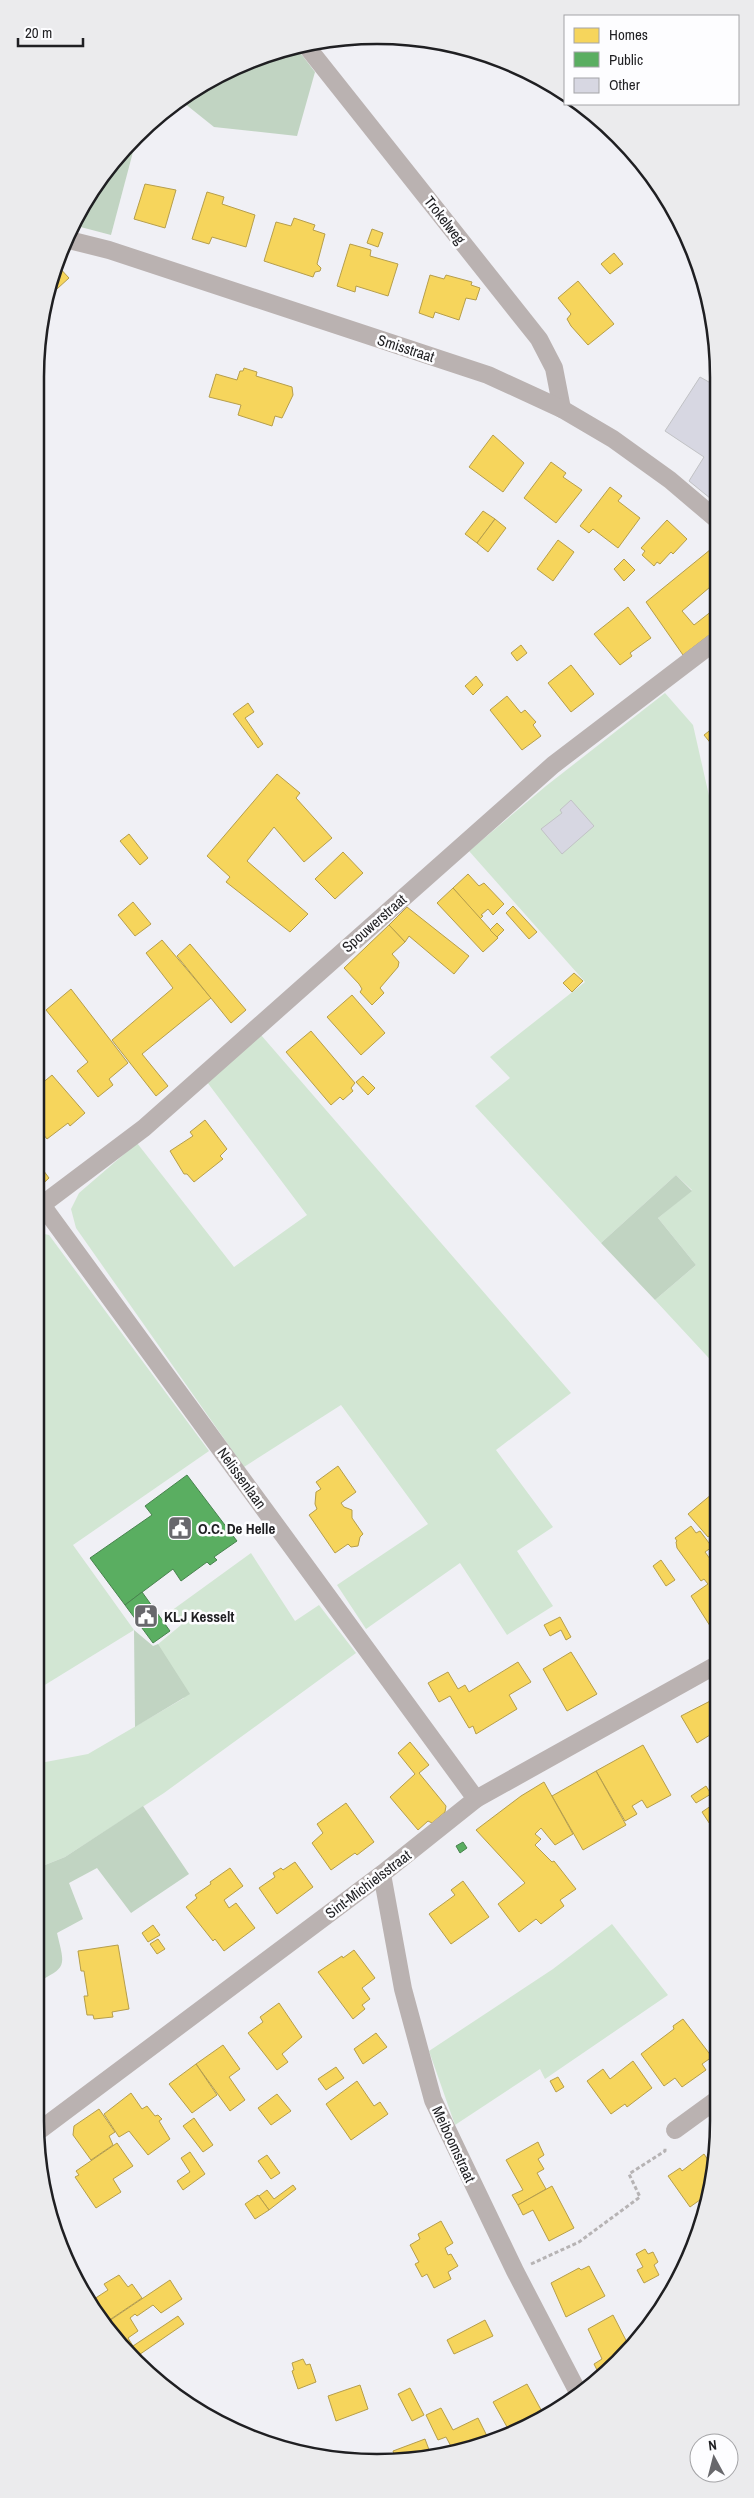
<svg xmlns="http://www.w3.org/2000/svg" width="754" height="2498" font-family="'Archivo Narrow',sans-serif">
<style>
.green{fill:#d2e6d3}
.forest{fill:#c1d4c2}
.homes{fill:#f6d55c;stroke:#b69e4b}
.public{fill:#5aae61;stroke:#48834e}
.building{fill:#d7d7e2;stroke:#c1c2c5}
.lines{fill:none;stroke-linecap:round;stroke-linejoin:round}
.path{stroke:#b6b3b4;stroke-width:3;stroke-dasharray:4 2.5;stroke-linecap:butt}
.street{stroke:#bab2b1;stroke-width:18}
.labels{text-anchor:middle;dominant-baseline:central;stroke-width:5;stroke-linejoin:round;paint-order:stroke}
.street-label{font-size:15px;fill:#1f1f22;stroke:#fdfdff}
.poi-label{font-size:15px;font-weight:bold;fill:#1f1f22;stroke:#fdfdff;text-anchor:start}
.rim{fill:none;stroke:#1f1f22;stroke-width:2.5}
</style>
<rect width="100%" height="100%" fill="#f0f0f5"/>
<!-- green -->
<g class="green">
<path d="M665 693 693 725 712 809 717 816 718 1368 655 1300 696 1265 658 1218 692 1190 676 1175 601 1243 475 1106 510 1078 490 1057 585 982 469 851 546 786Z"/>
<path d="M261 1035 571 1393 496 1450 553 1527 517 1551 553 1606 507 1635 460 1563 366 1629 337 1585 428 1524 341 1405 244 1467 76 1228 71 1209 79 1193 137 1143 234 1267 307 1215 207 1082Z"/>
<path d="M35 1232 49 1235 209 1451 73 1545 134 1630 35 1691Z"/>
<path d="M251 1553 295 1621 319 1605 356 1653 164 1793 65 1857 35 1869V1764L88 1754 184 1698 151 1650 181 1625 171 1611Z"/>
<path d="M612 1924 668 1995 545 2079 540 2069 455 2125 429 2051 553 1969Z"/>
</g>
<!-- forest -->
<g class="forest">
<path d="M295 46 315 72 297 136 214 127 179 99 246 61Z"/>
<path d="M138 133 111 235 73 225 92 187Z"/>
<path d="M676 1175 692 1191 658 1218 696 1265 655 1300 601 1243Z"/>
<path d="M134 1630 153 1646 158 1644 190 1694 135 1727Z"/>
<path d="M143 1806 189 1874 131 1913 97 1868 69 1883 83 1919 57 1933C65 1967 68 1967 35 1983V1869L65 1857Z"/>
</g>
<!-- homes -->
<g class="homes">
<path d="M145 184 176 190 165 228 134 219Z"/>
<path d="M207 192 224 197 222 204 255 215 246 247 212 237 209 244 192 239Z"/>
<path d="M294 218 315 225 313 230 325 234 317 264 321 268 320 271 315 272 313 277 264 261 276 222 291 226Z"/>
<path d="M372 229 383 233 378 247 367 243Z"/>
<path d="M350 244 371 250 370 256 398 264 388 296 356 286 355 292 337 286Z"/>
<path d="M614 253 623 264 610 274 601 264Z"/>
<path d="M56 264 69 278 47 298 46 297Z"/>
<path d="M430 275 444 279 446 275 472 282 471 285 480 288 476 300 466 298 459 320 435 312 433 318 419 313Z"/>
<path d="M578 281 614 324 588 345 571 326 567 319 571 314 558 298Z"/>
<path d="M244 368 257 372 256 376 292 387 293 395 282 418 275 416 272 426 238 415 241 405 209 397 216 374 237 380 240 371H243Z"/>
<path d="M493 435 524 463 503 492 469 467Z"/>
<path d="M551 462 566 473 563 477 582 490 556 523 524 498Z"/>
<path d="M610 487 622 496 618 501 640 518 618 548 593 529 589 533 580 526Z"/>
<path d="M483 511 495 519 477 543 465 534Z"/>
<path d="M495 519 506 528 488 552 477 543Z"/>
<path d="M667 520 687 539 673 554 671 552 660 564 657 562 654 566 642 555 645 551 641 548Z"/>
<path d="M558 540 574 552 553 581 537 569Z"/>
<path d="M716 545 717 581 682 611 694 625 717 607V629L683 655 646 602Z"/>
<path d="M624 559 635 570 624 581 614 569Z"/>
<path d="M628 607 651 638 630 653 632 656 620 665 594 634Z"/>
<path d="M521 645 527 653 517 661 511 653Z"/>
<path d="M571 665 594 694 571 712 548 683Z"/>
<path d="M476 676 483 685 473 695 465 686Z"/>
<path d="M507 696 521 713 525 710 536 722 533 725 541 736 522 750 490 710Z"/>
<path d="M248 703 254 712 245 718 263 744 258 748 233 714Z"/>
<path d="M717 725V751L704 735Z"/>
<path d="M277 774 300 793 296 798 332 838 304 862 274 827 247 861 308 914 290 932 226 882 230 877 207 856Z"/>
<path d="M129 834 148 858 140 865 120 841Z"/>
<path d="M343 852 363 873 335 899 315 879Z"/>
<path d="M468 874 479 886 484 883 504 904 493 915 488 909 481 915 483 916 480 919 453 888Z"/>
<path d="M453 888 498 938 483 952 437 903Z"/>
<path d="M133 902 151 924 135 936 118 915Z"/>
<path d="M513 906 537 932 529 939 506 913Z"/>
<path d="M407 907 469 956 454 974 409 936 405 942 389 925Z"/>
<path d="M497 923 504 930 497 937 490 930Z"/>
<path d="M389 925 405 942 392 954 399 962 398 967 380 988 384 993 372 1005 360 992 362 989 359 984 344 968Z"/>
<path d="M162 940 211 998 142 1054 168 1086 156 1096 112 1040 173 988 146 953Z"/>
<path d="M190 944 246 1010 231 1023 177 956Z"/>
<path d="M574 973 583 981 572 992 563 983Z"/>
<path d="M71 989 128 1063 109 1079 113 1085 98 1097 77 1071 88 1062 46 1010Z"/>
<path d="M352 995 385 1033 361 1055 327 1017Z"/>
<path d="M311 1031 355 1083 351 1088 353 1091 343 1100 340 1097 331 1105 286 1052Z"/>
<path d="M52 1075 85 1113 70 1126 68 1123 47 1139 35 1124V1089Z"/>
<path d="M363 1076 375 1088 368 1095 356 1082Z"/>
<path d="M205 1120 227 1149 220 1156 223 1159 194 1182 187 1174H184L170 1151 193 1136 190 1132Z"/>
<path d="M35 1159 49 1178 35 1191Z"/>
<path d="M338 1466 356 1492 341 1503 344 1507 352 1510V1518L363 1534 360 1537 358 1546 351 1547 348 1544 335 1553 309 1515 317 1509 315 1504 316 1492 321 1489 316 1482Z"/>
<path d="M718 1489V1529L708 1537 688 1514Z"/>
<path d="M691 1526 696 1533 700 1531 712 1547 705 1552 718 1570V1624L712 1629 691 1596 708 1584 704 1579 701 1581 677 1548 676 1542 677 1541 675 1538Z"/>
<path d="M661 1560 675 1580 666 1586 653 1566Z"/>
<path d="M560 1617 571 1637 566 1640 561 1630 550 1636 544 1625Z"/>
<path d="M571 1652 597 1694 567 1711 543 1669Z"/>
<path d="M518 1662 531 1682 509 1695 517 1709 476 1734 473 1726 469 1728 450 1696 439 1702 428 1683 448 1672 458 1689 465 1685 469 1692Z"/>
<path d="M718 1697V1730L697 1743 681 1716Z"/>
<path d="M37 1698 41 1717 35 1718V1699Z"/>
<path d="M410 1742 429 1765 419 1773 446 1806 445 1812 432 1823 428 1821 418 1830 390 1797 415 1774 398 1753Z"/>
<path d="M643 1745 671 1795 647 1808 642 1800 632 1806 637 1814 625 1821 596 1771Z"/>
<path d="M596 1771 626 1825 583 1850 552 1796Z"/>
<path d="M544 1782 573 1834 555 1845 541 1828 535 1834 541 1839 535 1845 552 1862 554 1861 576 1889 560 1900 564 1906 541 1924 536 1919 519 1932 498 1904 525 1883 476 1830 521 1796Z"/>
<path d="M706 1786 711 1794 696 1803 691 1796Z"/>
<path d="M718 1801 719 1838 702 1812Z"/>
<path d="M346 1803 374 1842 357 1855 355 1853 331 1870 312 1843 323 1833 317 1824Z"/>
<path d="M295 1862 313 1887 277 1914 259 1888 275 1877 273 1873 281 1868 283 1870Z"/>
<path d="M230 1868 243 1886 224 1900 229 1908 236 1903 255 1928 224 1951 215 1939 213 1941 186 1907 197 1898 195 1895 211 1884 210 1882Z"/>
<path d="M463 1881 489 1917 451 1944 429 1914 455 1895 451 1890Z"/>
<path d="M153 1925 160 1935 148 1942 142 1933Z"/>
<path d="M158 1939 165 1949 157 1954 150 1944Z"/>
<path d="M118 1945 129 2009 112 2012 113 2017 94 2019 93 2015H87L84 1996H88L84 1971H81L78 1951Z"/>
<path d="M354 1950 375 1978 362 1988 370 1999 362 2005 365 2009 353 2019 318 1972 342 1956 343 1958Z"/>
<path d="M279 2003 302 2037 282 2054 288 2062 277 2070 248 2033 263 2022 260 2017Z"/>
<path d="M719 2006V2024L711 2011Z"/>
<path d="M683 2019 712 2057 702 2064 706 2070 682 2087 675 2078 664 2086 641 2054 674 2029 673 2026Z"/>
<path d="M376 2033 387 2047 363 2064 354 2049Z"/>
<path d="M223 2045 240 2069 229 2077 245 2100 230 2111 196 2064Z"/>
<path d="M633 2061 652 2088 627 2107 625 2104 611 2114 587 2081 603 2069 610 2079Z"/>
<path d="M196 2064 217 2095 192 2113 169 2084Z"/>
<path d="M336 2067 344 2078 326 2090 318 2079Z"/>
<path d="M558 2077 564 2087 556 2092 550 2081Z"/>
<path d="M357 2081 374 2106 380 2102 388 2114 351 2140 326 2104Z"/>
<path d="M131 2093 142 2109 147 2106 155 2116 158 2115 162 2119 159 2121 170 2139 148 2155 129 2131 119 2137 104 2114Z"/>
<path d="M277 2094 291 2111 271 2125 258 2108Z"/>
<path d="M99 2109 115 2132 109 2136 113 2145 91 2160 73 2135 74 2126Z"/>
<path d="M194 2118 213 2145 203 2152 183 2126Z"/>
<path d="M538 2142 544 2155 538 2159 544 2169 537 2173 546 2189 518 2205 512 2195 523 2190 506 2160Z"/>
<path d="M117 2143 133 2166 113 2179 121 2192 96 2208 75 2177 79 2175 76 2171Z"/>
<path d="M190 2152 205 2174 183 2190 177 2181 190 2172 181 2158Z"/>
<path d="M704 2154 714 2169 712 2187 711 2192 690 2207 668 2176 680 2168 682 2171Z"/>
<path d="M267 2155 280 2173 271 2179 258 2161Z"/>
<path d="M293 2185 296 2189 269 2210 259 2196 267 2190 274 2199Z"/>
<path d="M552 2186 574 2228 549 2241 533 2210 523 2215 518 2205Z"/>
<path d="M258 2195 269 2210 255 2219 245 2204Z"/>
<path d="M441 2221 453 2243 445 2248 448 2255 451 2254 458 2266 448 2272 451 2279 434 2288 427 2274 422 2277 415 2264 419 2262 410 2245 420 2239 418 2234Z"/>
<path d="M645 2249 648 2254 653 2252 658 2262 654 2265 659 2275 644 2283 637 2270 643 2267 636 2254Z"/>
<path d="M589 2266 605 2296 566 2317 551 2283 579 2268 581 2270Z"/>
<path d="M119 2275 128 2287 132 2284 142 2298 105 2323 91 2301 108 2290 104 2284Z"/>
<path d="M170 2280 182 2299 161 2313 153 2305 137 2316 135 2314 130 2318 138 2331 128 2338 133 2346 178 2316 184 2324 133 2359 120 2347 106 2323Z"/>
<path d="M613 2315 631 2350 606 2364 608 2368 599 2374 594 2364 602 2359 588 2329Z"/>
<path d="M485 2320 493 2336 454 2354 447 2340Z"/>
<path d="M622 2355 623 2357 601 2377 599 2374 608 2368 606 2364Z"/>
<path d="M303 2359 306 2365 310 2364 316 2382 298 2389 292 2371 294 2370 292 2363Z"/>
<path d="M527 2384 545 2417 529 2428 511 2434 493 2402Z"/>
<path d="M360 2385 368 2409 336 2421 328 2396Z"/>
<path d="M410 2388 424 2415 412 2421 398 2394Z"/>
<path d="M441 2408 453 2430 478 2418 490 2442 466 2451 454 2452 446 2437 438 2440 426 2415Z"/>
<path d="M425 2439 431 2455 395 2458 393 2451Z"/>
</g>
<!-- public -->
<g class="public">
<path d="M187 1475 237 1541 214 1557 217 1560 210 1565 207 1562 181 1581 173 1569 125 1605 90 1558 152 1515 145 1506Z"/>
<path d="M142 1592 170 1631 153 1643 125 1605Z"/>
<path d="M463 1842 467 1848 460 1853 456 1846Z"/>
</g>
<!-- building -->
<g class="building">
<path d="M700 377 716 386V503L689 481 704 457 665 431Z"/>
<path d="M571 800 594 826 562 854 541 829 562 813 560 810Z"/>
</g>
<g class="lines">
<!-- path -->
<path class="path" d="M531 2264 579 2242 640 2197 629 2174 665 2151V2147"/>
<!-- street -->
<g class="street">
<path d="M304 43 539 339 554 368 562 409"/>
<path d="M65 239 109 250 488 375 562 409 613 439 670 480 716 519"/>
<path d="M42 1205 476 1799"/>
<path d="M35 1210 144 1128 553 765 717 640"/>
<path d="M382 1874 403 1989 433 2100 515 2271 580 2396"/>
<path d="M675 2130 719 2098"/>
<path d="M36 2133 382 1874 476 1799 718 1664"/>
</g>
</g>
<!-- icons -->
<defs>
<symbol id="civic-square" viewBox="-11 -11 22 22"><rect x="-9" y="-9" width="18" height="18" rx="4" fill="#68686c" stroke="#fdfdff"/><path d="M-.6-6.5H3V-4.5H.6V-3L4-1V1h2V6H-6V1h2V-1L-.6-3ZM-1.2 2.5V6h2.4V2.5Z" fill="#fff"/></symbol>
</defs>
<g fill-rule="evenodd">
<use href="#civic-square" x="166" y="1514" width="28" height="28"/>
<use href="#civic-square" x="132" y="1602" width="28" height="28"/>
</g>
<g class="labels">
<!-- street labels -->
<g class="street-label">
<text transform="translate(445 220) rotate(52)">Trokelweg</text>
<text transform="translate(406 348) rotate(18)">Smisstraat</text>
<text transform="translate(374 923) rotate(-41)">Spouwerstraat</text>
<text transform="translate(242 1478) rotate(54)">Nelissenlaan</text>
<text transform="translate(368 1884) rotate(-37)">Sint-Michielsstraat</text>
<text transform="translate(454 2144) rotate(65)">Meiboomstraat</text>
</g>
<!-- poi labels -->
<g class="poi-label">
<text x="198" y="1528">O.C. De Helle</text>
<text x="164" y="1616">KLJ Kesselt</text>
</g>
</g>
<!-- crop -->
<path d="M0 0H754V2498H0ZM377 44H377A333 333 0 0 1 710 377V2121A333 333 0 0 1 377 2454H377A333 333 0 0 1 44 2121V377A333 333 0 0 1 377 44Z" fill="#ebebed" fill-rule="evenodd"/>
<path class="rim" d="M377 44H377A333 333 0 0 1 710 377V2121A333 333 0 0 1 377 2454H377A333 333 0 0 1 44 2121V377A333 333 0 0 1 377 44Z"/>
<!-- legend -->
<rect x="564" y="15" width="175" height="90" fill="#fdfdff" stroke="#a4a4a7"/>
<rect x="574" y="28" width="25" height="15" fill="#f6d55c" stroke="#a4a4a7"/>
<text x="609" y="40" font-size="15" fill="#1f1f22">Homes</text>
<rect x="574" y="52" width="25" height="15" fill="#5aae61" stroke="#a4a4a7"/>
<text x="609" y="65" font-size="15" fill="#1f1f22">Public</text>
<rect x="574" y="78" width="25" height="15" fill="#d7d7e2" stroke="#a4a4a7"/>
<text x="609" y="90" font-size="15" fill="#1f1f22">Other</text>
<!-- north arrow -->
<g transform="translate(714 2458) rotate(353)"><circle r="24" fill="#fdfdff" stroke="#a4a4a7"/>
<path d="M0-4L9 19L0 12L-9 19Z" fill="#68686c"/>
<text y="-8" font-size="14" font-weight="bold" text-anchor="middle" fill="#1f1f22">N</text>
</g>
<!-- scale -->
<path d="M18 38v8h65v-8" fill="none" stroke="#1f1f22" stroke-width="2.5"/>
<text x="25" y="38" font-size="15" fill="#1f1f22" stroke="#fdfdff" stroke-width="4" paint-order="stroke">20 m</text>
</svg>
